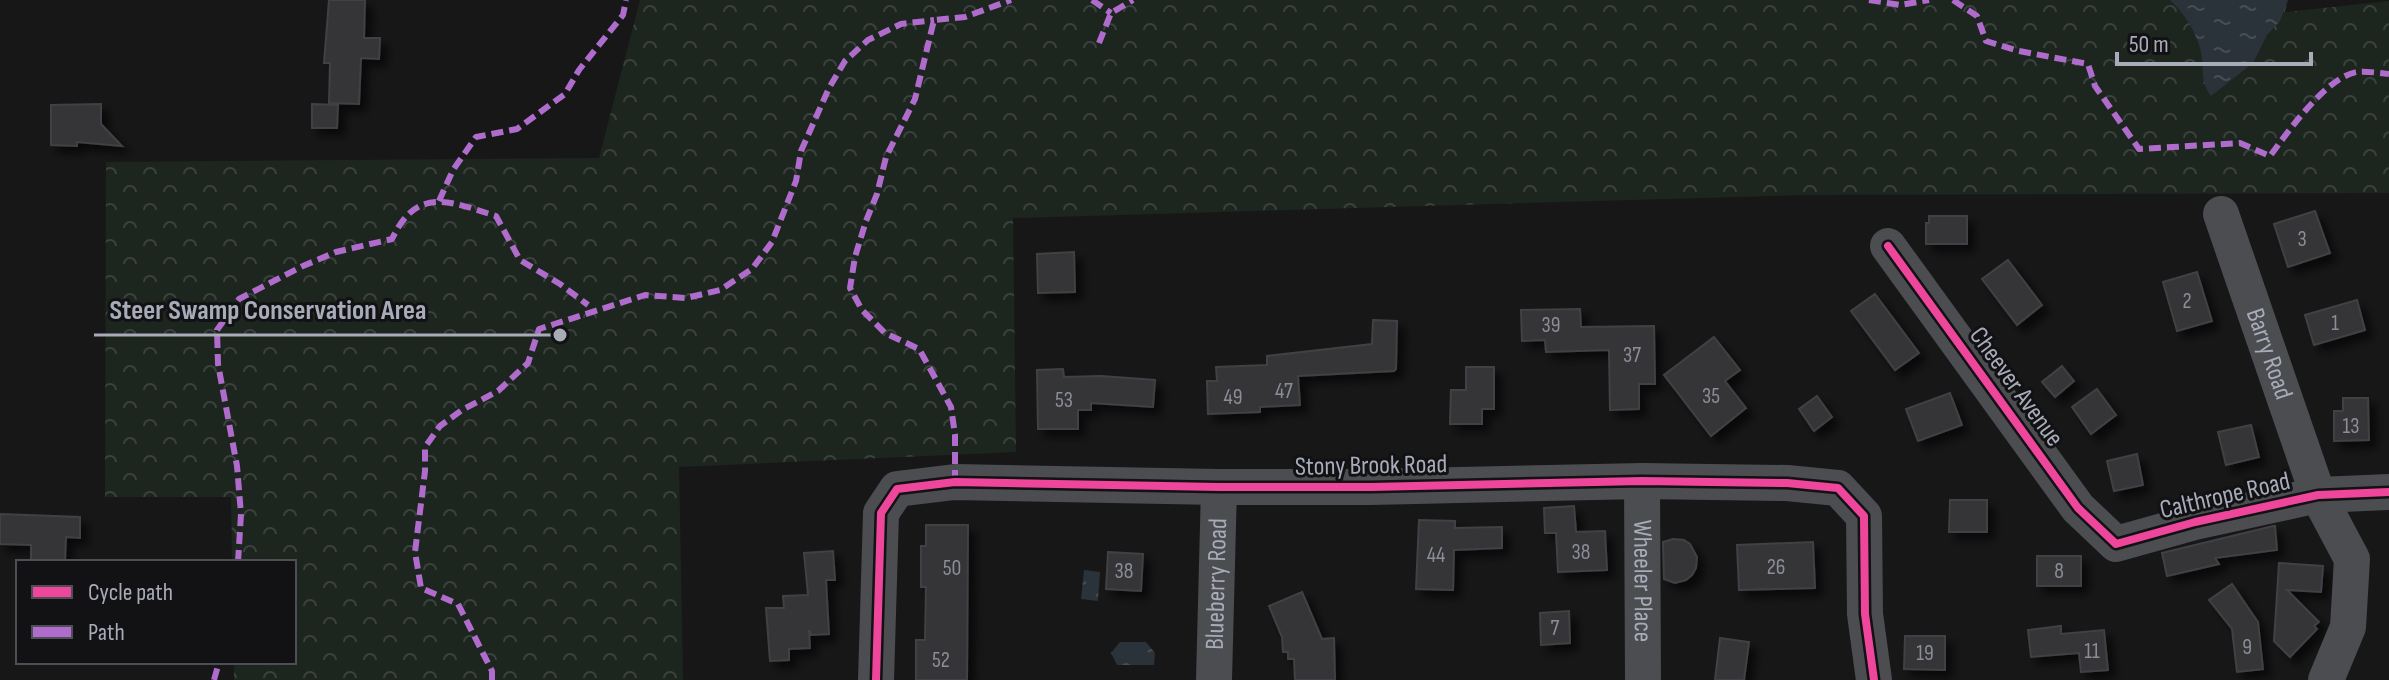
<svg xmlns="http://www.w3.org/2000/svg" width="2389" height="680" font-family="'Sofia Sans Condensed',sans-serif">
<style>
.park{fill:url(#park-crowns)}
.water{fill:url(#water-ripples)}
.building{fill:#353537;stroke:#404144;stroke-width:2;filter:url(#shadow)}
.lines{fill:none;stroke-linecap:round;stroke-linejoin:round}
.minor{stroke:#4b4d51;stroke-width:36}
.quiet{stroke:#b06ccc;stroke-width:6;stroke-dasharray:12 6;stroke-linecap:butt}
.cycleway-casing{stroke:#121114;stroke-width:13}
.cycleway{stroke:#ed469a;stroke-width:8}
.labels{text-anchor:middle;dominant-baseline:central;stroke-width:6;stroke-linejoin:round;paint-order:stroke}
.number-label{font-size:22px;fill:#8b8e98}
.street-label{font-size:26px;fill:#a8acb9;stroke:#121114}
.leader{fill:none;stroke:#a8acb9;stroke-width:3}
.callout-dot{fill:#a8acb9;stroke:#121114;stroke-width:3}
.callout-label{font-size:28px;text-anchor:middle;font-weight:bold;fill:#a8acb9;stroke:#121114;stroke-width:6;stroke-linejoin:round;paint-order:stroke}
</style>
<defs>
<pattern id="park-crowns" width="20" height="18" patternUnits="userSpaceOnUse" patternTransform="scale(2)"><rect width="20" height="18" fill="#1d251f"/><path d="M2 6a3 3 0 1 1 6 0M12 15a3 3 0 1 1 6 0" fill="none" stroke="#3b423d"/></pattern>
<pattern id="water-ripples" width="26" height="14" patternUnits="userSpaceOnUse" patternTransform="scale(2)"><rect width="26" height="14" fill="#2a323a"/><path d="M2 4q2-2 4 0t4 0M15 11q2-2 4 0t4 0" fill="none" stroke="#464d54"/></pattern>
<filter id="shadow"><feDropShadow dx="7" dy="7" stdDeviation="4" flood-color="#0009"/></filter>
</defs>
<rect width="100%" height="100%" fill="#171718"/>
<!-- park -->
<path class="park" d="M640 0H2288L2285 12 2389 1V193L1803 195 1013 218 1016 452 679 467 683 680H234V662H294V562H232L231 497H105L106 162 599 158Z"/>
<!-- water -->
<g class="water">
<path d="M2170 0H2288L2280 21 2267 35 2253 63 2211 96C2199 80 2205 66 2200 48 2195 30 2183 12 2170 0Z"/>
<path d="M1084 570 1100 572 1098 601 1081 599Z"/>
<path d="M1120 642H1146L1155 653 1154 665H1117L1111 653Z"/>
</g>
<!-- building -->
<g class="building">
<path d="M329 0H365L364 38H380L379 59 361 58 359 104 329 103 330 63H324Z"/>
<path d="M101 104V124L122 146 77 142V146L51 145V105Z"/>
<path d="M312 104 338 105 337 128H312Z"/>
<path d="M2315 211 2330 253 2288 267 2274 224Z"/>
<path d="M1929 216H1967V244H1926V223H1929Z"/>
<path d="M1074 252 1075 292 1038 293 1037 254Z"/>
<path d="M2008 260 2042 305 2017 325 1982 279Z"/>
<path d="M2197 272 2212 321 2177 331 2163 282Z"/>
<path d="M1875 294 1919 353 1895 370 1851 311Z"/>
<path d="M2357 300 2365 330 2314 345 2305 315Z"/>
<path d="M1580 309 1581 327 1654 326 1655 384H1639V409L1610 410 1609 350 1546 352 1545 340 1522 341 1521 310Z"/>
<path d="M1373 320 1397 321 1396 369 1394 371 1298 376 1300 405 1260 407V412L1208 414 1207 381H1217L1216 367 1267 365V356L1372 344Z"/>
<path d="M1714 337 1740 370 1725 381 1746 408 1711 436 1664 375Z"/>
<path d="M2062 366 2074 381 2055 397 2042 382Z"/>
<path d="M1466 367H1494V409H1482V424H1450L1451 390H1466Z"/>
<path d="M1063 369 1064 377 1101 376 1155 380 1153 407 1091 403V410H1078V429H1038L1037 370Z"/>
<path d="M2097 389 2116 415 2091 434 2072 407Z"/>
<path d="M1950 393 1962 425 1918 441 1906 409Z"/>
<path d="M1817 396 1832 417 1814 431 1799 409Z"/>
<path d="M2343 398H2368L2369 440 2334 441V411H2343Z"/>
<path d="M2251 425 2259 457 2226 465 2218 432Z"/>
<path d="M2137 454 2143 485 2114 491 2107 461Z"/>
<path d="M1950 500H1987V532H1949Z"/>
<path d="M1574 506 1576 532 1605 531 1607 570 1558 572 1556 533H1545L1544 508Z"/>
<path d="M0 514 80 517V538L66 537 65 561 31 560V545L0 544Z"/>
<path d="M1419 520 1455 521V528L1502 527V548L1454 550 1453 590 1416 589Z"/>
<path d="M926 525H968L967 680H916V640H925L926 587H921V546H926Z"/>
<path d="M2273 526H2275L2277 550 2215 558 2219 564 2167 576 2162 553Z"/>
<path d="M1673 539 1684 540 1690 544 1697 557 1696 568 1692 575 1686 580 1675 583 1664 579 1663 542Z"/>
<path d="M1813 542 1815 588 1739 590 1737 545Z"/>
<path d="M833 551 835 580H826L829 634 811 635 810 631H809L810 648 789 649V660L770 661 766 608H784L783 596 808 595 804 553Z"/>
<path d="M1108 552 1143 554 1141 591 1106 589Z"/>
<rect x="2037" y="556" width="44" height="30"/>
<path d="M2279 563 2323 566 2321 592 2287 590 2319 622 2314 626 2317 629 2290 657 2274 641Z"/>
<path d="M2232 584 2258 622 2263 669 2237 672 2232 629 2209 600Z"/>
<path d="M1302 592 1322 639 1334 638 1335 680H1295L1294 659H1288V652H1283L1282 637 1269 606Z"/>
<path d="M1569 611 1570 643 1541 645 1540 613Z"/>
<path d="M2061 626V634L2104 630 2108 670 2081 672 2079 653 2031 657 2028 630Z"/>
<path d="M1905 636H1945V670L1904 669Z"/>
<path d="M1720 638 1749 642 1744 680H1715Z"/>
</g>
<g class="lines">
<!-- minor -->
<g class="minor">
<path id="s1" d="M2221 214 2318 495 2352 559 2348 627 2326 680"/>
<path d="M1888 246 2078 508 2116 544 2195 522 2318 495 2389 492"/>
<path id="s2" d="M1642 481 1643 680"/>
<path d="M876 680 881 513 897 489 955 482 1219 487H1371L1642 481 1787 483 1838 488 1864 516 1865 614 1874 680"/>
<path id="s3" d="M1214 680 1219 487"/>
</g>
<!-- quiet -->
<g class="quiet">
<path d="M1092 0 1111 13"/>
<path d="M1869 0 1900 5 1929 0"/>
<path d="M1953 0 1977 16 1986 41 2019 51 2088 64 2095 86 2139 149 2240 143 2270 156C2288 132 2326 77 2357 72 2366 71 2379 73 2389 74"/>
<path d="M1099 43 1111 13 1133 0"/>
<path d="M439 201 453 170 476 137 517 129 565 94 579 70 623 15 626 0"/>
<path d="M955 482V435L951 407 933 374 919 349 885 333 862 310 850 288 855 257 866 221 877 194 886 157 915 99 934 20 965 17 1011 0"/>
<path d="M238 562 241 514 237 466 218 364 217 330 239 299 303 266 336 252 392 239C417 186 449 201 496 216L520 260 560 284 588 305"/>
<path d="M214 680 219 662"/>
<path d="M492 680V671L458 604 421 588 415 552 425 471V447L440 426 462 410 498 391 528 363 539 329 645 295 686 298 720 290 752 269 772 242 796 181 801 151 829 88 845 61 868 40 901 24 934 20"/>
</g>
<defs>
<g id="cycleway">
<path d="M1888 246 2078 508 2116 544 2195 522 2318 495 2389 492"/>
<path d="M876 680 881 513 897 489 955 482 1219 487H1371L1642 481 1787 483 1838 488 1864 516 1865 614 1874 680"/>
</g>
</defs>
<!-- cycleway casing -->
<use href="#cycleway" class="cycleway-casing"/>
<!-- cycleway -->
<use href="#cycleway" class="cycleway"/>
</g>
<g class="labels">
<!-- number labels -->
<g class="number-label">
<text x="2302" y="239">3</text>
<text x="2187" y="301">2</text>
<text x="2335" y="323">1</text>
<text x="1551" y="325">39</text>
<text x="1632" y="355">37</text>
<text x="1284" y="391">47</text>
<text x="1711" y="396">35</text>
<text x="1233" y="397">49</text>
<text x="1064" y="400">53</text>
<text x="2351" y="426">13</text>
<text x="1581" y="552">38</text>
<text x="1436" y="555">44</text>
<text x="1776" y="567">26</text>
<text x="952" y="568">50</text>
<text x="1124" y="571">38</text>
<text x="2059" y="571">8</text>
<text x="1555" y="628">7</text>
<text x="2247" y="647">9</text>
<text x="2092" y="651">11</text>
<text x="1925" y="653">19</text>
<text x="941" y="660">52</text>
</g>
<!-- street labels -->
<g class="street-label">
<text stroke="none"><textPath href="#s1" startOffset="148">Barry Road</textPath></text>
<text transform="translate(2016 387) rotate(54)">Cheever Avenue</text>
<text transform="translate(1371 466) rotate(-1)">Stony Brook Road</text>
<text transform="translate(2225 496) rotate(-13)">Calthrope Road</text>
<text stroke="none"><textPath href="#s2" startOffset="100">Wheeler Place</textPath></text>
<text stroke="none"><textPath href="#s3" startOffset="96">Blueberry Road</textPath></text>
</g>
</g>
<!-- callouts -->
<path class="leader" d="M560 335L443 335H94"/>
<circle class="callout-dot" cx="560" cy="335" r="8"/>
<g class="callout-label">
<text x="268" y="319">Steer Swamp Conservation Area</text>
</g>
<!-- legend -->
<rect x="16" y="560" width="280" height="104" fill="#121114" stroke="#4e4f56" stroke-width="2"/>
<rect x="32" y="586" width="40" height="12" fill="#ed469a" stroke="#4e4f56" stroke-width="2"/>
<text x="88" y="600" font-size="24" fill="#a8acb9">Cycle path</text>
<rect x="32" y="626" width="40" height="12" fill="#b06ccc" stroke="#4e4f56" stroke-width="2"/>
<text x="88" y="640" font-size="24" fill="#a8acb9">Path</text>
<!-- scale -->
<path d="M2117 52v12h194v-12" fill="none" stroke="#a8acb9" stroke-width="4"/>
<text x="2129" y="52" font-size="24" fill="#a8acb9" stroke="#121114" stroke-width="6" paint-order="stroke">50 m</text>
</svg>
